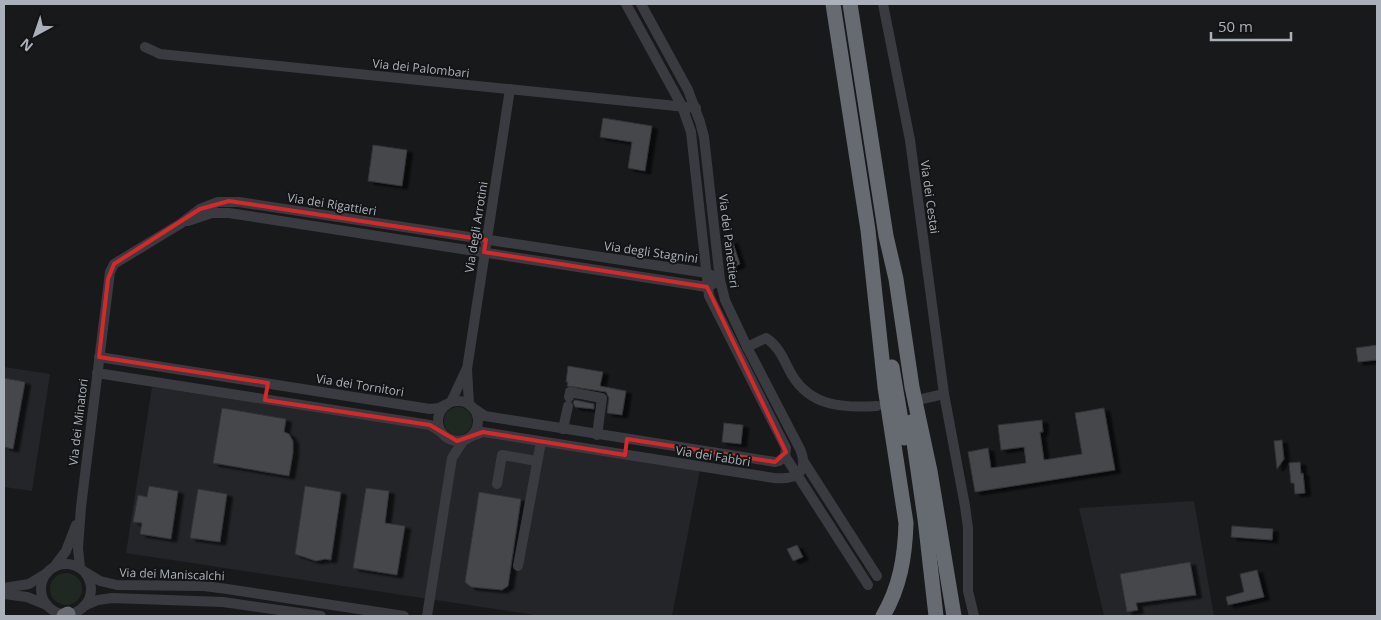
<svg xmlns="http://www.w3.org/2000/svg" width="1381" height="620" font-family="'Open Sans',sans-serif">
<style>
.built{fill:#242528}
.green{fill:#202921}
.building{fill:#45474b;stroke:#323337;filter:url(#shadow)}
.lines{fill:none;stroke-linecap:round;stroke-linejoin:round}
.minor{stroke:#393b40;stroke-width:10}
.highway{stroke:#666a71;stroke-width:15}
.marked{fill:none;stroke:#d62828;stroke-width:4;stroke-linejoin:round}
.labels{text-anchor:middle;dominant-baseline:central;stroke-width:4;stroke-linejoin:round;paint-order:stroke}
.street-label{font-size:12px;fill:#abb1ba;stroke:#131416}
</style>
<defs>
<filter id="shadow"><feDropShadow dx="5.5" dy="3" stdDeviation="1" flood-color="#0009"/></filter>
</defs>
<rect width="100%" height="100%" fill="#18191b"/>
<!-- built -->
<g class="built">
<path d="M4 367 50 374 32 491 4 487Z"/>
<path d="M152 387 700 470 672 616H541L126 553Z"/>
<path d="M1194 501 1214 616H1104L1079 508Z"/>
</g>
<!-- green -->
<g class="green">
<circle cx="458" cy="421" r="14"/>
<circle cx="66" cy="589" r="16"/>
</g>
<!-- building -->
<g class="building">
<path d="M603 118 652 126 645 171 628 168 632 142 600 137Z"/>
<path d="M373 145 407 150 402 186 368 181Z"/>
<path d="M732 240 740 264 731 268 723 244Z"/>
<path d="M1377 345V360L1358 362 1356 348Z"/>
<path d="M568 366 603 372 600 386 626 391 622 415 607 413 609 398 606 392 567 386 568 382H566Z"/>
<path d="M4 378 25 382 13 449 4 447Z"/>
<path d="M575 400 594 404V409L575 407 573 402Z"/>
<path d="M222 408 286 419 284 432 289 434 293 441V453L289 476 213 463Z"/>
<path d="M1104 408 1115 470 975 492 968 452 988 448 991 468 1026 463 1024 447 1001 450 998 425 1042 420 1043 432H1040L1044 460 1082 454 1075 413Z"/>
<path d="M724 423 743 425 741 444 722 442Z"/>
<path d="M1282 440 1284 459 1277 469 1274 441Z"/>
<path d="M1300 462 1301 474 1303 473 1305 493 1295 494 1294 483H1291L1289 463Z"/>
<path d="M149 486 178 491 171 539 140 534 142 523 133 522 138 495 147 497Z"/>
<path d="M305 486 341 492 331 560 325 559 316 561 295 554Z"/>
<path d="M366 488 389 491 385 523 405 526 397 575 353 568Z"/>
<path d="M198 489 227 494 220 542 190 538Z"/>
<path d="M479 492 521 499 508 586 502 590 471 587 465 582Z"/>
<path d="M1232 526 1273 529 1272 540 1231 537Z"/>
<path d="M797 545 803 557 793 561 787 549Z"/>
<path d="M1190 562 1196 595 1136 603 1138 610 1127 612 1120 574Z"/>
<path d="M1257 570 1264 597 1228 605 1226 597 1244 592 1240 574Z"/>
</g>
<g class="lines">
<!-- minor -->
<g class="minor">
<path d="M626 4 682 106 691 132 709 296 786 448 785 456"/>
<path d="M883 4 910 140 944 394 965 506 968 528V591L974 616"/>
<path d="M145 47 160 54 696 108"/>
<path d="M188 221 212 213H229L707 287 720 280"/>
<path d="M747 347 766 338C780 347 784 361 792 375 811 407 844 408 877 406"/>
<path d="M99 357 430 409 439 408 447 404"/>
<path d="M97 373 430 425 441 432"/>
<path d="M569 397 570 392 602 398 597 435"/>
<path d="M922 399 944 394"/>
<circle cx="458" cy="421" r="20"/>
<path d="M451 402 466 370"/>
<path d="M469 404 467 369 510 89"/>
<path d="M473 408 485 416 775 462 779 461 785 456"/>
<path d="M563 429 568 406"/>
<path d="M472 436 483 432 774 478C795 480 810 473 800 449L747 347 725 300 720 280 704 137 700 122 688 90 641 4"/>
<path d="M785 456 868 585"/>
<path d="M804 462 877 576"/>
<path d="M497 484 502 455 537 461"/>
<circle cx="66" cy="589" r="25"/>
<path d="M518 566 541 442"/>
<path d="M54 567 66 551 76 525"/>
<path d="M80 568 78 548 81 507 110 272 114 264 180 224 200 209 218 202H239L707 273 720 280"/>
<path d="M85 572 100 581 117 585 204 586 227 589 404 616"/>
<path d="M4 588 29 584 47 573"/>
<path d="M4 594 27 597 47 605"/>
<path d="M84 606 98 600 112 598 223 602 321 616"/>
<path d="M427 616 452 458 463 441"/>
</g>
<!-- highway -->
<g class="highway">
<path d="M833 4 868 230 885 387 906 523C905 557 900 587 883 616"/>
<path d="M850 4 886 236 896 279 912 387 930 471 954 616"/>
<path d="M892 367 904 438"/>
<path d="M911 422 925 519 936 616"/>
<path d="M64 616 68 614"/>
</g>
</g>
<!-- marked area -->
<path class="marked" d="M229 201 486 240 484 252 707 287 786 452 775 462 627 439 625 455 483 432 457 441 430 425 265 400 268 383 99 357 108 279 114 264 200 209Z"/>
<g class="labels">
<!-- street labels -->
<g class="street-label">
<text transform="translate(421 68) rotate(6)">Via dei Palombari</text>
<text transform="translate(930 197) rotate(82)">Via dei Cestai</text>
<text transform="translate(332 204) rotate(9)">Via dei Rigattieri</text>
<text transform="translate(476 227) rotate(-81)">Via degli Arrotini</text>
<text transform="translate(729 241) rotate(83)">Via dei Panettieri</text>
<text transform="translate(651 252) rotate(8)">Via degli Stagnini</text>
<text transform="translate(360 385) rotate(9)">Via dei Tornitori</text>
<text transform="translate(78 422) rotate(-83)">Via dei Minatori</text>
<text transform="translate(713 456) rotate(9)">Via dei Fabbri</text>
<text transform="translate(172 574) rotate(2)">Via dei Maniscalchi</text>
</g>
</g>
<!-- border -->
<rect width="1381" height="620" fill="none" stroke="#abb1ba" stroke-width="10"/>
<!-- north arrow -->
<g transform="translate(35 35) rotate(220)" stroke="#131416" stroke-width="4" paint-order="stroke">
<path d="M0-4L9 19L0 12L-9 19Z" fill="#abb1ba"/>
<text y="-8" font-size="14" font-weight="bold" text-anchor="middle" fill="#abb1ba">N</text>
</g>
<!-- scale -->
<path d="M1211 32v8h80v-8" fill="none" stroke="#abb1ba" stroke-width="2.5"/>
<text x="1218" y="32" font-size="15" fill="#abb1ba" stroke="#131416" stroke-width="4" paint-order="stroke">50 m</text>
</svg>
